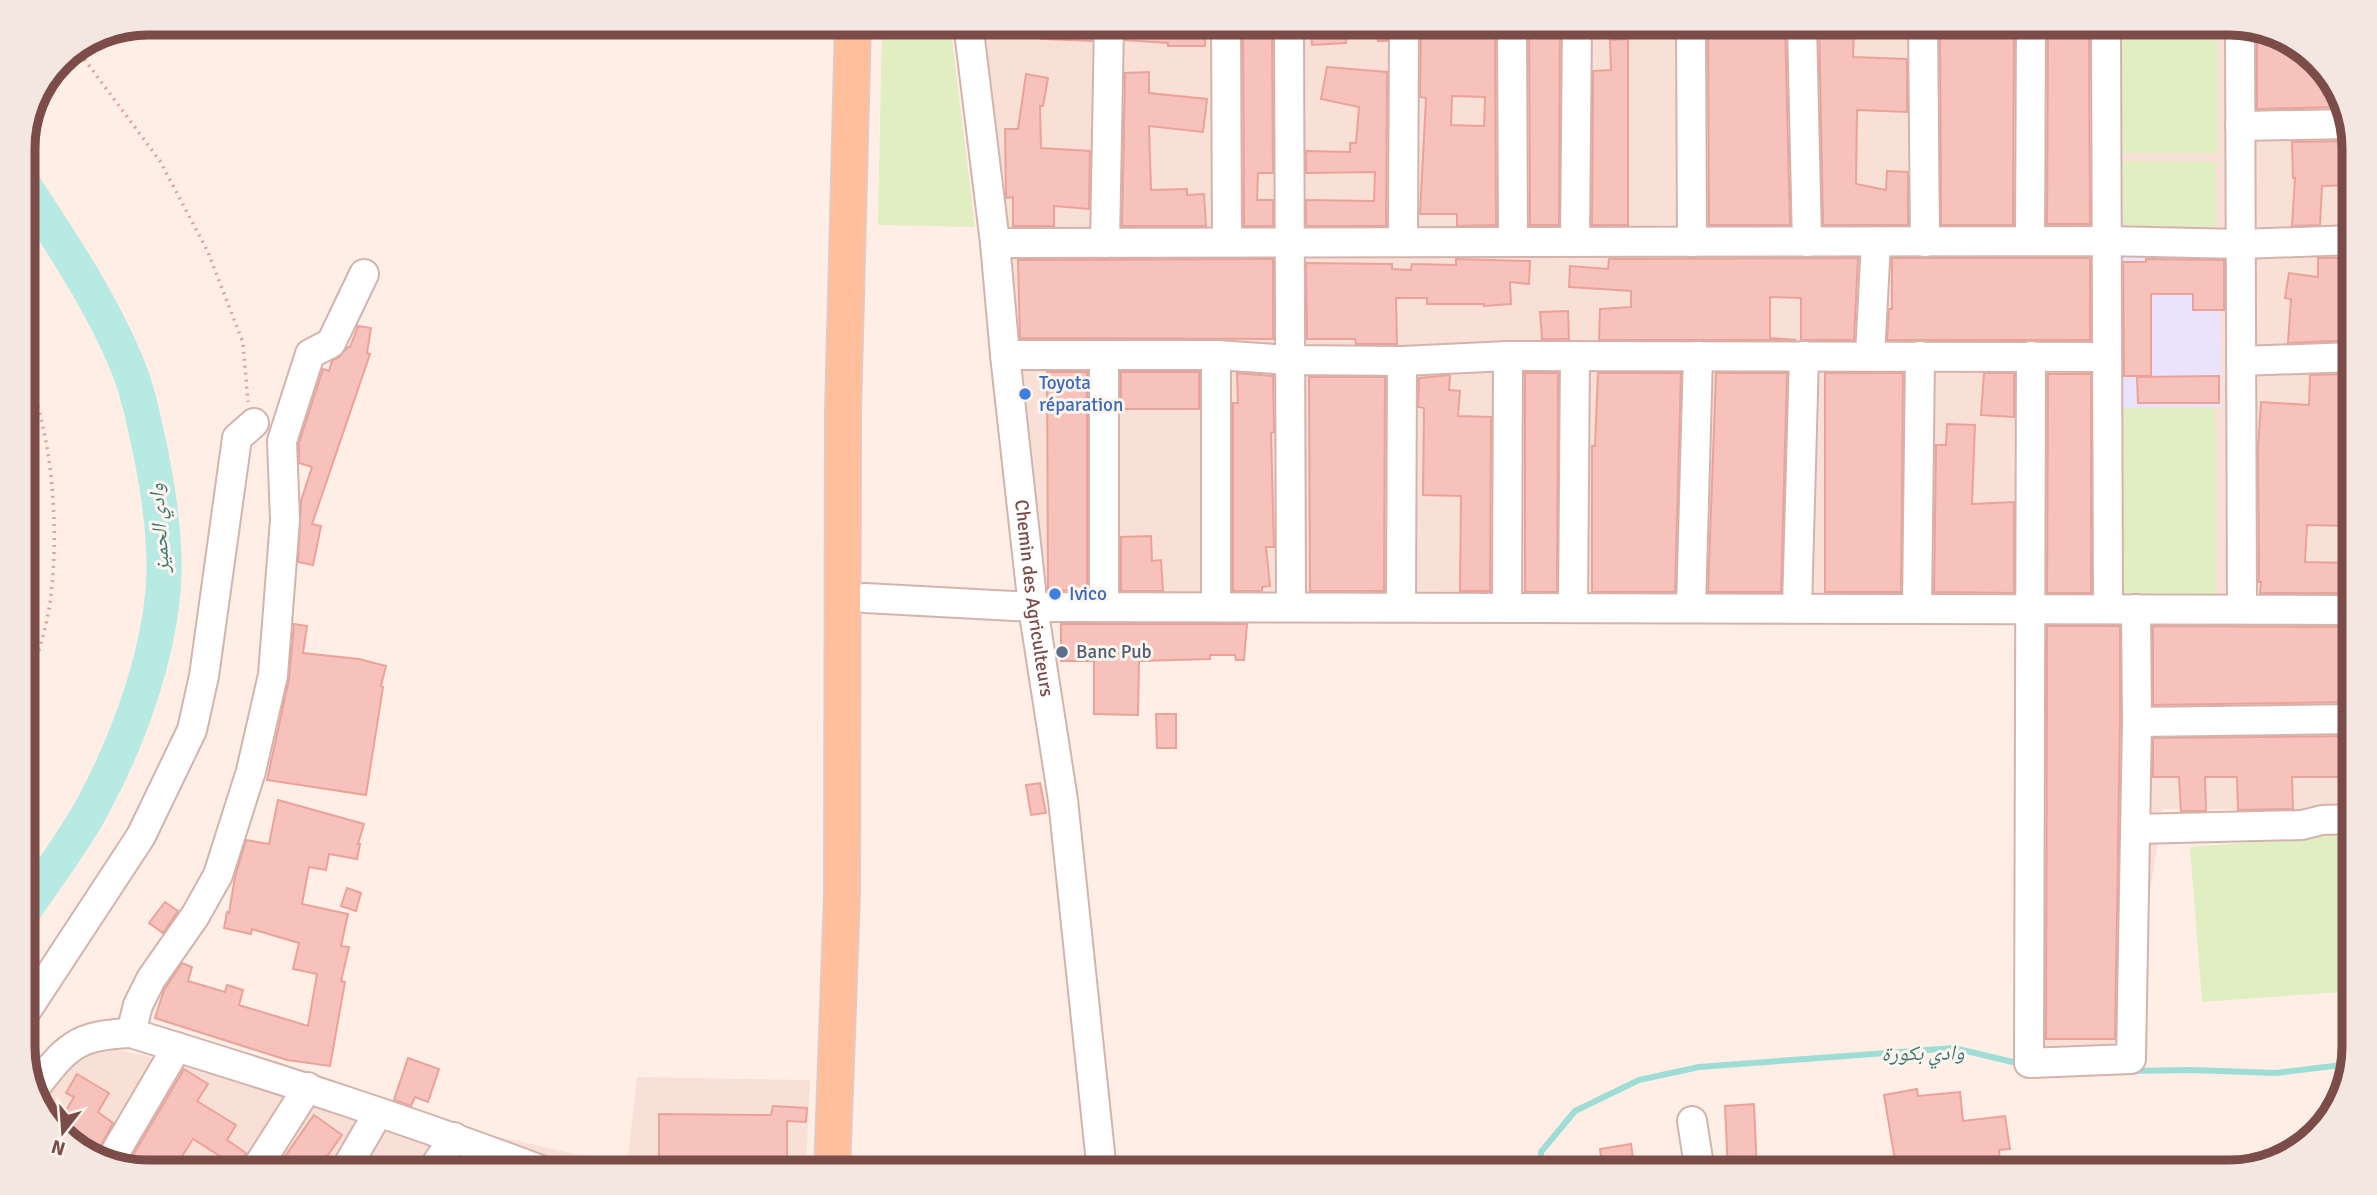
<svg xmlns="http://www.w3.org/2000/svg" width="2377" height="1195" font-family="Signika,'Noto Naskh Arabic',sans-serif">
<style>
.residential{fill:#f9e0d6}
.education{fill:#ebe2fb}
.green{fill:#e0eec2}
.lines{fill:none;stroke-linecap:round;stroke-linejoin:round}
.stream{stroke:#9dddd5;stroke-width:6}
.river{stroke:#b8eae4;stroke-width:35}
.building{fill:#f6c2bb;stroke:#eba299;stroke-width:2;fill-rule:evenodd}
.minor-casing{stroke:#d4b3ad;stroke-width:32}
.major-casing{stroke:#dacdcc;stroke-width:38}
.path{stroke:#dca49d;stroke-width:3.5;stroke-dasharray:2 5;stroke-linecap:butt}
.minor{stroke:#fff;stroke-width:28}
.major{stroke:#ffbf9c;stroke-width:35}
.shop-dot{fill:#3f7fe0;stroke:#fff4ee;stroke-width:2.5}
.service-dot{fill:#5c6f8a;stroke:#fff4ee;stroke-width:2.5}
.labels{text-anchor:middle;dominant-baseline:central;stroke-width:6;stroke-linejoin:round;paint-order:stroke}
.shop-label{font-size:19px;fill:#366cbe;stroke:#fff4ee;text-anchor:start}
.street-label{font-size:19px;fill:#7b4c48;stroke:#fff4ee}
.service-label{font-size:19px;fill:#4e5e75;stroke:#fff4ee;text-anchor:start}
.water-label{font-size:21px;font-style:italic;fill:#377972;stroke:#fff4ee}
.rim{fill:none;stroke:#7b4c48;stroke-width:9}
</style>
<rect width="100%" height="100%" fill="#feeee6"/>
<!-- residential -->
<g class="residential">
<path d="M985 23H2229L2284 35 2333 78 2354 140V810L2163 809 2122 1072 2029 1063 2031 609 1033 607Z"/>
<path d="M80 1041 627 1166 637 1077 810 1080 806 1172H148L93 1160 44 1117 37 1098Z"/>
</g>
<!-- education -->
<path class="education" d="M2220 254 2221 407 2116 408V255Z"/>
<!-- green -->
<g class="green">
<path d="M882 23H950L975 227 878 225Z"/>
<rect x="2117" y="23" width="100" height="130"/>
<path d="M2120 161 2216 162 2215 227 2120 226Z"/>
<path d="M2215 407 2216 596H2117L2116 408Z"/>
<path d="M2354 834V991L2202 1002 2190 847Z"/>
</g>
<g class="lines">
<!-- stream -->
<g class="stream">
<path d="M2129 1071 2191 1070 2276 1073 2350 1064"/>
<path d="M1541 1172V1152L1575 1111 1639 1080 1699 1067 1954 1048 2021 1064"/>
</g>
<!-- river -->
<path class="river" d="M23 184C62 243 104 306 130 372 140 398 145 427 151 454 159 494 165 534 164 575 161 652 129 739 93 806 73 843 46 878 23 912"/>
</g>
<!-- building -->
<g class="building">
<path d="M1000 23H1092V41L1043 39 999 30Z"/>
<path d="M1126 23H1205V46H1168V43L1125 40Z"/>
<path d="M1243 23H1272L1273 173H1258L1257 200H1273V226H1244Z"/>
<path d="M1310 23H1345L1346 43 1312 45Z"/>
<path d="M1377 23H1387V41H1378Z"/>
<path d="M1421 23H1495L1496 225 1457 226V214H1420L1426 98 1420 97ZM1452 96 1485 97 1484 126 1451 125Z"/>
<path d="M1529 23H1560L1559 225H1530Z"/>
<path d="M1708 23H1785L1790 225H1709Z"/>
<path d="M1819 23H1854L1853 57 1907 59V112L1857 110 1856 184 1886 190 1887 171 1908 172V225H1823Z"/>
<path d="M1940 23H1978V27L2014 29 2013 225H1941Z"/>
<path d="M2048 23H2089L2090 224H2047Z"/>
<path d="M2257 29 2284 35 2333 78 2343 107 2257 109Z"/>
<path d="M1628 39V225H1592L1593 71 1611 70 1610 40Z"/>
<path d="M1327 67 1387 72 1386 226H1306V200L1374 201 1375 172 1306 173V151L1350 152V143H1356L1359 107 1321 99Z"/>
<path d="M1149 72V93L1207 99 1203 132 1149 126 1151 190 1187 189V195L1204 194 1206 226H1122L1125 73Z"/>
<path d="M1026 74 1048 78 1043 106H1040L1041 148 1090 151 1089 209 1054 206V226H1013V197L1006 198 1005 129H1018Z"/>
<path d="M2343 141V144L2351 143 2352 185 2322 186 2320 225 2292 226 2295 178H2293L2292 142Z"/>
<path d="M1858 258 1854 340H1801V298L1770 297V338L1796 340H1599L1600 309 1631 307V291L1569 287 1570 266 1608 269 1609 259Z"/>
<path d="M1892 258H2090V340H1887L1889 309H1892Z"/>
<path d="M2318 258H2354V340L2288 343 2291 299 2285 298 2289 273 2318 277Z"/>
<path d="M1273 259V339L1020 338 1018 260Z"/>
<path d="M1456 259 1530 261 1529 284 1510 282 1511 304 1484 306V304H1427V298H1396L1397 344H1356L1355 339H1307L1306 263 1392 264V269L1411 270 1412 264 1456 265Z"/>
<path d="M2146 259 2224 260V310H2193V294H2151V376H2124L2123 262H2146Z"/>
<path d="M1568 311 1569 339H1542L1540 312Z"/>
<path d="M358 326 371 328 367 353 370 354 312 524 321 526 313 565 298 562 301 501 312 467 299 463V443L323 369 329 371 332 361 339 357 348 347H350Z"/>
<path d="M1047 372H1087V591L1048 590Z"/>
<rect x="1121" y="372" width="78" height="37"/>
<path d="M1237 373 1273 376 1274 432 1271 433 1274 547H1266L1270 586 1262 587V591H1233V403H1238Z"/>
<path d="M1525 373H1558L1557 592H1525Z"/>
<path d="M1598 373H1681L1675 592H1592V446H1595Z"/>
<path d="M1716 373H1787L1781 592H1708Z"/>
<path d="M1825 373H1903L1901 592H1825Z"/>
<path d="M1984 373H2014V417L1981 415Z"/>
<path d="M2048 374H2091V593H2047Z"/>
<path d="M2354 374V526L2307 525 2305 562 2354 563V593H2260L2261 582H2259L2258 448 2261 402 2309 405 2310 375Z"/>
<path d="M1450 375 1449 390 1460 391 1458 416 1491 417 1490 591H1460L1461 496 1423 495 1424 408 1418 407 1419 378Z"/>
<path d="M2219 376V403H2138L2137 377Z"/>
<path d="M1309 377H1385L1384 591H1310Z"/>
<path d="M1947 424 1975 425 1972 504 2014 502V593L1934 592 1936 445H1946Z"/>
<path d="M1151 536 1152 561 1161 560 1163 591H1121V537Z"/>
<path d="M294 624 307 626 303 653 359 659 386 666 381 686 383 687 366 795 267 780 289 679Z"/>
<path d="M1061 624H1247L1244 660H1236L1235 655H1210V659L1139 661 1138 715 1094 714V661H1061Z"/>
<path d="M2047 626H2120V722L2115 1039H2046Z"/>
<path d="M2153 626 2354 627V702L2153 705Z"/>
<path d="M1156 714H1176V748H1157Z"/>
<path d="M2354 736V777H2292L2293 809 2238 810 2237 777H2205L2206 811H2181L2179 777H2153V738Z"/>
<path d="M1040 783 1046 813 1031 815 1026 785Z"/>
<path d="M278 800 364 824 358 844H360L357 859 329 854 326 870 309 867 302 904 348 914 341 946 349 947 341 981 345 982 330 1066 287 1060 155 1018 164 990 182 963 192 967 188 981 225 992 227 985 243 990 239 1005 308 1026 317 974 293 969 299 943 252 929 251 934 224 928 227 912 229 913 235 877 246 840 269 844Z"/>
<path d="M347 888 361 893 356 911 341 906Z"/>
<path d="M165 902 178 911 163 933 149 923Z"/>
<path d="M408 1058 439 1069 428 1102 415 1097 411 1106 394 1100Z"/>
<path d="M184 1069 208 1084 197 1101 236 1125 227 1140 246 1153 238 1172H217L226 1160 193 1139 172 1172H148L126 1167Z"/>
<path d="M77 1074 109 1093 98 1112 113 1123 93 1160 56 1127 74 1097 66 1093Z"/>
<path d="M1917 1089 1918 1096 1960 1092 1963 1121 2005 1116 2010 1149 1999 1150 2000 1161 1975 1164 1976 1172H1897L1884 1095Z"/>
<path d="M1754 1104 1757 1172H1728L1725 1106Z"/>
<path d="M773 1106 807 1108 806 1122 787 1121V1172H659V1114L771 1115Z"/>
<path d="M314 1115 342 1135 316 1172H274Z"/>
<path d="M1631 1144 1635 1172H1603L1600 1149Z"/>
</g>
<g class="lines">
<defs>
<g id="minor">
<path id="s1" d="M968 23 995 243 1005 355 1033 607 1063 800 1102 1172"/>
<path d="M1226 23 1227 242"/>
<path d="M1289 23 1291 606"/>
<path d="M1512 23 1513 242"/>
<path d="M1691 23 1692 242"/>
<path d="M1802 23 1807 242"/>
<path d="M1923 23 1925 242"/>
<path d="M2106 23 2108 609"/>
<path d="M2240 25 2242 609"/>
<path d="M2240 126 2349 124"/>
<path d="M2030 241 2031 23"/>
<path d="M1403 242 1404 23"/>
<path d="M1575 242 1577 23"/>
<path d="M995 243 2107 241 2241 244 2354 240"/>
<path d="M1105 243 1109 23"/>
<path d="M1005 355H1216L1289 360 1402 361 1508 356 2107 357"/>
<path d="M1216 355V606"/>
<path d="M1870 356 1876 242"/>
<path d="M2031 356 2029 1063 2131 1059 2137 722 2136 609"/>
<path d="M2241 361 2354 357"/>
<path d="M865 598 1033 607 2354 610"/>
<path d="M1104 606V355"/>
<path d="M1401 607 1402 361"/>
<path d="M1507 607 1508 356"/>
<path d="M1573 607 1575 356"/>
<path d="M1691 608 1698 356"/>
<path d="M1797 608 1804 356"/>
<path d="M1917 608 1920 356"/>
<path d="M2137 722 2354 719"/>
<path d="M2135 829 2302 825 2322 820 2354 819"/>
<path d="M23 1016 141 836 192 730 204 676 237 438 254 423"/>
<path d="M131 1033 138 1005 151 979 195 916 218 875 251 771 273 675 285 520 282 441 310 354 331 343 364 274"/>
<path d="M34 1089C66 1047 76 1035 131 1033 271 1076 409 1120 546 1172"/>
<path d="M1692 1121 1700 1172"/>
<path d="M109 1163 177 1047"/>
<path d="M254 1172 308 1087"/>
<path d="M344 1172 378 1113"/>
<path d="M431 1172 454 1137"/>
</g>
<path id="major" d="M832 1172 842 895 843 413 853 23"/>
</defs>
<!-- minor casing -->
<use href="#minor" class="minor-casing"/>
<!-- major casing -->
<use href="#major" class="major-casing"/>
<!-- path -->
<g class="path">
<path d="M76 48 160 161 208 252 243 343 248 402"/>
<path d="M23 367C53 430 59 526 51 595 47 629 36 662 23 693"/>
</g>
<!-- minor -->
<use href="#minor" class="minor"/>
<!-- major -->
<use href="#major" class="major"/>
</g>
<!-- markers -->
<g class="shop-dot">
<circle cx="1025" cy="394" r="7"/>
<circle cx="1055" cy="594" r="7"/>
</g>
<circle class="service-dot" cx="1062" cy="652" r="7"/>
<g class="labels">
<!-- shop labels -->
<g class="shop-label">
<text x="1039" y="383">Toyota<tspan x="1039" dy="22">réparation</tspan></text>
<text x="1069" y="594">Ivico</text>
</g>
<!-- street labels -->
<g class="street-label">
<text stroke="none"><textPath href="#s1" startOffset="579">Chemin des Agriculteurs</textPath></text>
</g>
<!-- service labels -->
<g class="service-label">
<text x="1076" y="652">Banc Pub</text>
</g>
<!-- water labels -->
<g class="water-label">
<text transform="translate(159 528) rotate(-94)">وادي الحميز</text>
<text transform="translate(1923 1053) rotate(-1)">وادي بكورة</text>
</g>
</g>
<!-- crop -->
<path d="M0 0H2377V1195H0ZM148 35H2229A113 113 0 0 1 2342 148V1047A113 113 0 0 1 2229 1160H148A113 113 0 0 1 35 1047V148A113 113 0 0 1 148 35Z" fill="#f4e7e1" fill-rule="evenodd"/>
<path class="rim" d="M148 35H2229A113 113 0 0 1 2342 148V1047A113 113 0 0 1 2229 1160H148A113 113 0 0 1 35 1047V148A113 113 0 0 1 148 35Z"/>
<!-- north arrow -->
<g transform="translate(63 1132) rotate(197)" stroke="#fff4ee" stroke-width="5" paint-order="stroke">
<path d="M0-5L12 26L0 18L-12 26Z" fill="#7b4c48"/>
<text y="-10" font-size="19" font-weight="bold" text-anchor="middle" fill="#7b4c48">N</text>
</g>
</svg>
